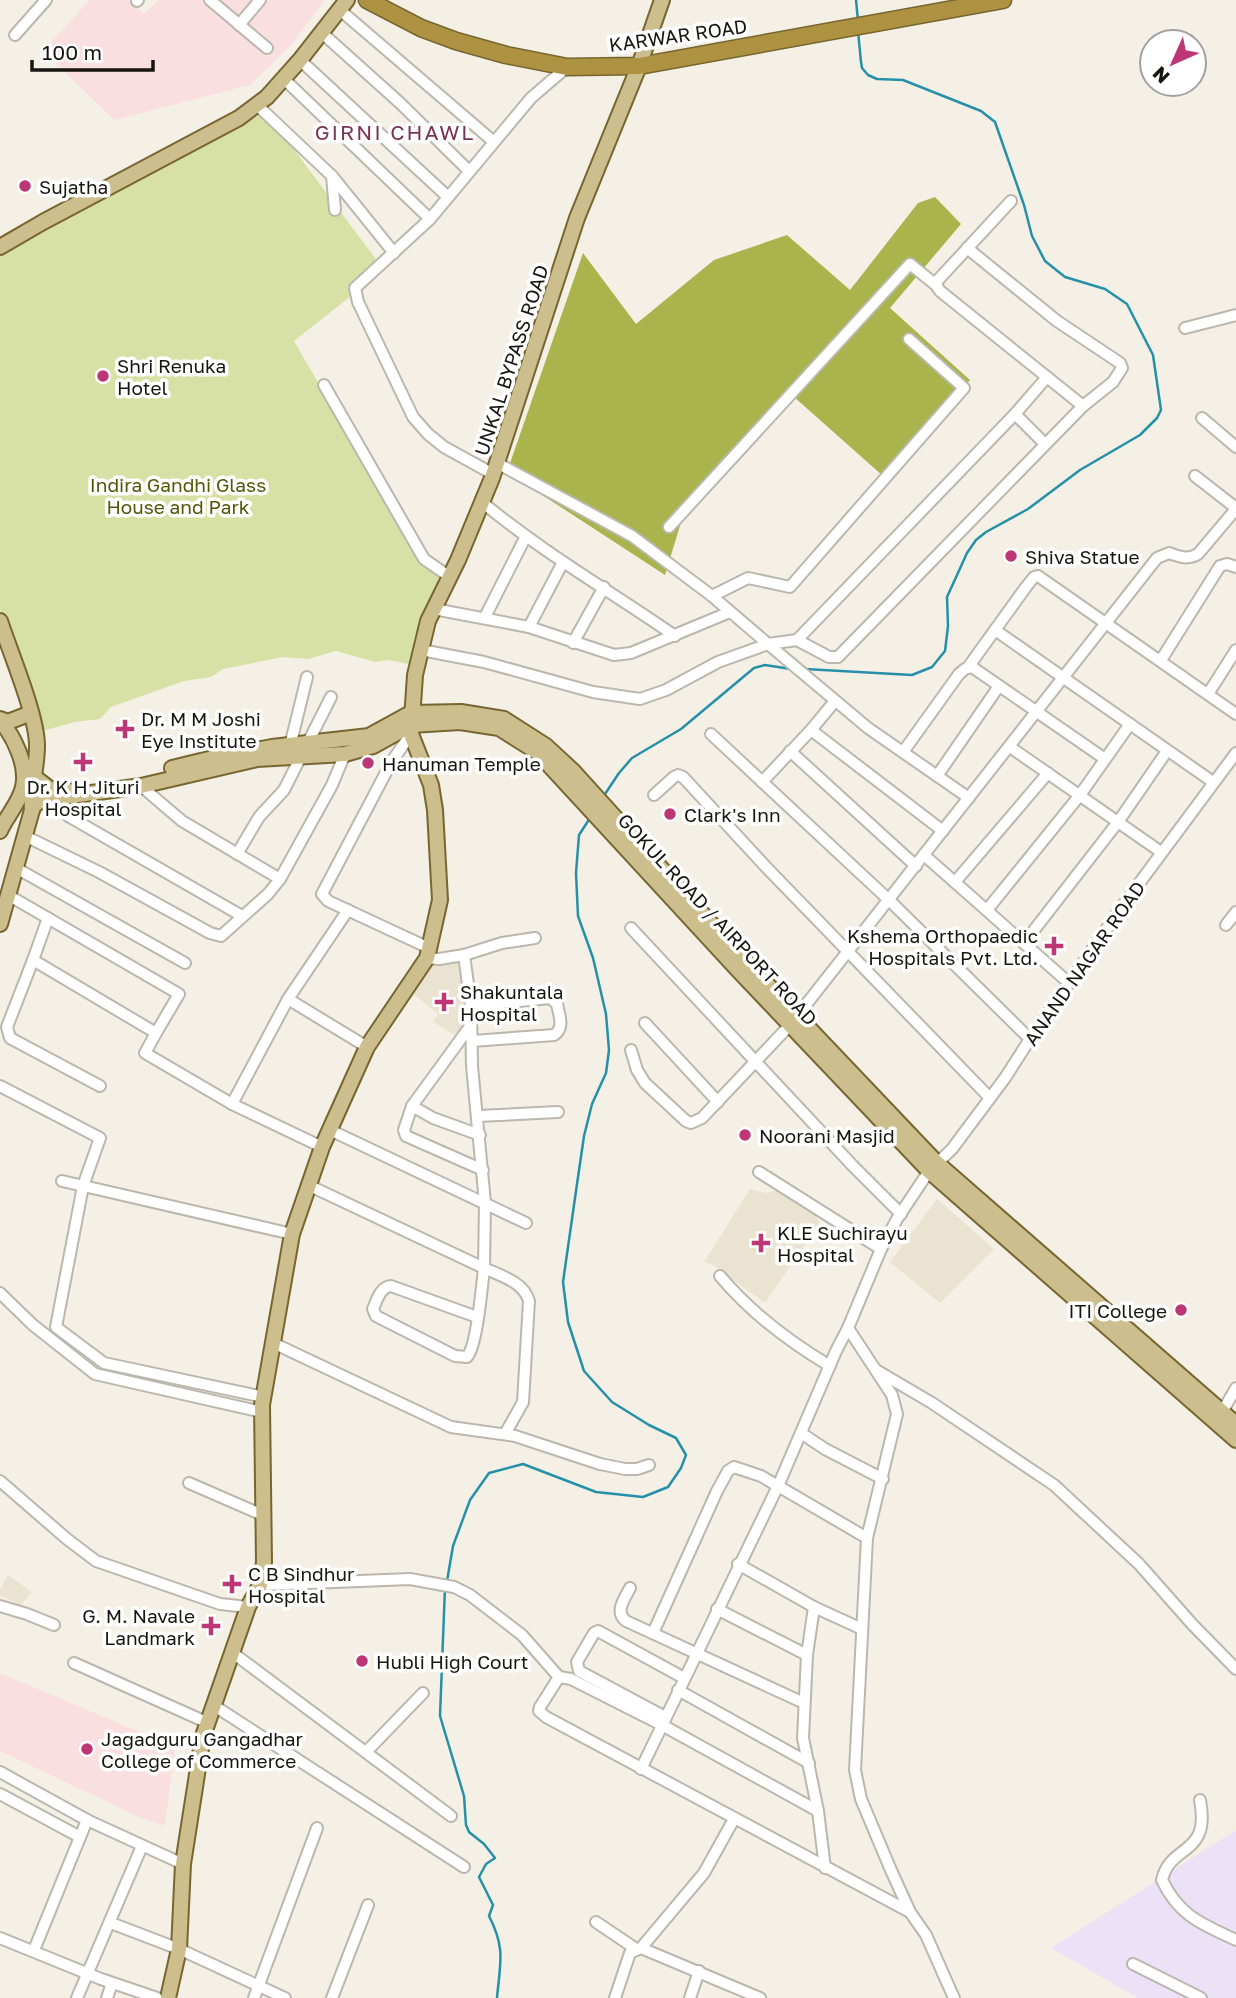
<svg xmlns="http://www.w3.org/2000/svg" width="1236" height="1998" font-family="'Golos Text',sans-serif">
<style>
.built{fill:#ebe3d2}
.industrial{fill:#ece2f7}
.education{fill:#fadfe1}
.green{fill:#d8e1a5}
.forest{fill:#a9b44c}
.lines{fill:none;stroke-linecap:round;stroke-linejoin:round}
.stream{stroke:#2690a8;stroke-width:2.5}
.minor-casing{stroke:#bbb7ad;stroke-width:14}
.major-casing{stroke:#786630;stroke-width:18}
.highway-casing{stroke:#786630;stroke-width:19}
.minor{stroke:#fff;stroke-width:10}
.major{stroke:#cdbe8d;stroke-width:14}
.highway{stroke:#ac9241;stroke-width:16}
.poi-dot{fill:#bd3676;stroke:#fff;stroke-width:2.5}
.labels{text-anchor:middle;dominant-baseline:central;stroke-width:7;stroke-linejoin:round;paint-order:stroke}
.street-label{font-size:19px;fill:#171511;stroke:#fff}
.poi-label{font-size:19px;fill:#171511;stroke:#fff;text-anchor:start}
.park-label{font-size:19px;fill:#505707;stroke:#fff}
.neighbourhood-label{font-size:21px;letter-spacing:2px;fill:#783451;stroke:#fff}
</style>
<rect width="100%" height="100%" fill="#f5f0e6"/>
<!-- built -->
<g class="built">
<path d="M459 961 467 1022 456 1036 433 1022 438 1014 408 990 430 963Z"/>
<path d="M750 1189 766 1193 779 1190 813 1209 820 1223 765 1303 713 1265 704 1262Z"/>
<path d="M937 1199 994 1249 940 1303 890 1262Z"/>
<path d="M8 1575 32 1592 21 1605 0 1596V1589Z"/>
</g>
<!-- industrial -->
<path class="industrial" d="M1236 1830V1998H1138L1051 1948Z"/>
<!-- education -->
<g class="education">
<path d="M90 0H128L144 14 159 0H324L292 44 250 85 114 120 43 51Z"/>
<path d="M0 1673 175 1747 165 1826 141 1818 0 1751Z"/>
</g>
<!-- green -->
<path class="green" d="M266 112 384 270 294 341 423 564 445 576 413 665 388 660 375 662 336 651 308 659 283 657 223 669 211 677 184 681 111 707 100 719 75 722 42 731 0 609V253Z"/>
<!-- forest -->
<path class="forest" d="M935 197 961 224 890 308 970 380 883 476 794 397 686 506 665 575 507 472 583 253 636 324 714 260 787 235 850 290 918 203Z"/>
<g class="lines">
<!-- stream -->
<g class="stream">
<path d="M856 0 858 21"/>
<path d="M805 669 912 675 932 667 945 651 948 626 947 597 967 553 976 540 986 532 1028 509 1080 470 1140 435 1157 418 1161 410 1153 355 1127 304 1105 289 1065 277 1045 261 1032 236 1024 205 995 122 981 111 903 80 877 79 868 75 862 68 861 62 858 31"/>
<path d="M603 797 619 773 632 758 681 729 754 668 765 665 791 669"/>
<path d="M447 1581 453 1546 470 1500 489 1473 523 1464 596 1492 643 1497 668 1487 681 1468 686 1455 676 1438 649 1425 612 1402 584 1371 568 1322 563 1282 577 1184 584 1136 592 1104 606 1073 609 1050 606 1014 593 958 578 916 576 873 579 835 590 818"/>
<path d="M445 1587 440 1716 464 1796 466 1825 469 1832 484 1844 495 1858 486 1864 479 1877 493 1905 489 1916C506 1949 500 1963 497 1998"/>
</g>
<defs>
<g id="minor">
<path d="M210 0 267 48"/>
<path d="M137 1 138 0"/>
<path d="M340 10 494 142"/>
<path d="M239 25 260 0"/>
<path d="M321 32 400 103 469 171"/>
<path d="M15 35 46 0"/>
<path d="M300 60 448 197"/>
<path d="M284 79 430 219"/>
<path d="M257 105 332 176 394 253"/>
<path d="M332 176 335 210"/>
<path d="M967 248 1057 321 1120 363 1122 368 1113 382 1083 406"/>
<path d="M1185 328 1236 315"/>
<path d="M324 385 424 559 450 577"/>
<path d="M1015 414 1045 444"/>
<path d="M1202 418 1236 447"/>
<path d="M497 463 632 536 712 596 768 644 797 640 829 657H838L1083 406 940 291 936 285 938 280 1011 201"/>
<path d="M493 474 444 447 428 434 413 417 358 302 355 288 430 219 531 98 567 67"/>
<path d="M1195 476 1236 508"/>
<path d="M482 502C542 552 610 591 675 636"/>
<path d="M669 527 910 264 936 285"/>
<path d="M712 596 748 578 790 587 964 388 909 339"/>
<path d="M434 609 529 627 614 655 631 653 730 612"/>
<path d="M485 617 525 538"/>
<path d="M529 627 563 562"/>
<path d="M995 630 1213 782"/>
<path d="M797 640 1015 414 1047 377"/>
<path d="M573 643 604 587"/>
<path d="M421 650 484 662 593 692 640 699 666 690 718 662 768 644 868 728 969 798"/>
<path d="M1161 660 1220 566 1227 564 1236 567"/>
<path d="M969 666 1026 587 1034 577 1038 576 1236 714"/>
<path d="M1208 694 1236 650"/>
<path d="M811 730 943 831"/>
<path d="M411 734 392 761 322 894 328 901 429 948"/>
<path d="M711 734 889 900 1030 1039"/>
<path d="M290 746 307 677"/>
<path d="M1010 747 1161 852"/>
<path d="M790 751 916 866"/>
<path d="M903 752 959 674 965 669 972 667 1105 759"/>
<path d="M937 776 999 686"/>
<path d="M762 782 811 730 835 701"/>
<path d="M141 786 182 821 280 879"/>
<path d="M654 795 674 777 678 775 683 777 766 867 990 1098"/>
<path d="M55 798 68 816 242 916"/>
<path d="M25 836 99 872 210 933 221 936 268 894 280 879 332 785 345 754"/>
<path d="M237 854 259 817 284 790 331 697"/>
<path d="M924 855 1069 983"/>
<path d="M16 868 185 963"/>
<path d="M955 882 1048 773"/>
<path d="M8 895 179 994 156 1033"/>
<path d="M987 910 1080 795 1130 724"/>
<path d="M48 918 33 960 156 1033 145 1053 232 1104 322 1147"/>
<path d="M1226 925 1236 912"/>
<path d="M631 928 852 1165 901 1214"/>
<path d="M1024 943 1118 822 1167 751"/>
<path d="M464 955 502 943 535 938"/>
<path d="M427 958 439 959 464 955 471 1006 472 1066 485 1203 484 1268C501 1276 524 1282 529 1301L523 1402 505 1434"/>
<path d="M33 960 7 1027 10 1038 100 1086"/>
<path d="M288 999 367 1047"/>
<path d="M471 1006 550 998 557 1004C559 1015 565 1028 554 1035L472 1041"/>
<path d="M645 1023 718 1102"/>
<path d="M631 1050 637 1070 645 1083 686 1121 691 1123 702 1118 790 1025 1157 558 1169 553C1180 557 1188 560 1198 554L1236 509"/>
<path d="M0 1086 100 1138 83 1186 56 1327 104 1363 264 1397"/>
<path d="M232 1104 288 999 348 910"/>
<path d="M412 1106 471 1025"/>
<path d="M478 1116 558 1112"/>
<path d="M330 1130 526 1223"/>
<path d="M480 1135 433 1118 412 1106 404 1130 406 1136 483 1170"/>
<path d="M759 1172 881 1249"/>
<path d="M62 1181 292 1234"/>
<path d="M308 1185 484 1268C482 1286 477 1346 467 1357L455 1356 376 1316 373 1309C377 1300 380 1287 391 1286L477 1317"/>
<path d="M720 1276C751 1313 788 1341 830 1366"/>
<path d="M0 1293 33 1325 95 1374 262 1412"/>
<path d="M273 1343 451 1427 515 1436 600 1464 625 1469H637L649 1465"/>
<path d="M876 1370 932 1403 1054 1485 1139 1564 1192 1624 1236 1669"/>
<path d="M1219 1417 1236 1388"/>
<path d="M801 1433 825 1449 883 1479"/>
<path d="M0 1481 67 1539 96 1561 220 1604 248 1607"/>
<path d="M189 1483 265 1516"/>
<path d="M738 1564 814 1607 862 1629"/>
<path d="M260 1585 410 1579 454 1587 470 1595 522 1635 559 1677"/>
<path d="M630 1588C625 1598 614 1612 626 1621L804 1703"/>
<path d="M0 1606 27 1614 54 1625"/>
<path d="M814 1607 807 1655 803 1738 818 1811 825 1868"/>
<path d="M717 1609 807 1655"/>
<path d="M653 1633 717 1491 728 1471 734 1467 761 1476 867 1538"/>
<path d="M233 1653 451 1816"/>
<path d="M74 1663 206 1722"/>
<path d="M678 1690 809 1763"/>
<path d="M213 1705 464 1867"/>
<path d="M665 1717 579 1671 577 1662 594 1633 598 1631 684 1678"/>
<path d="M366 1752 423 1693"/>
<path d="M641 1769 778 1486 836 1351 848 1328"/>
<path d="M0 1772 87 1820 183 1864"/>
<path d="M0 1794 80 1837"/>
<path d="M1200 1800C1211 1857 1170 1843 1162 1880 1179 1916 1202 1924 1236 1940"/>
<path d="M818 1811 662 1725 571 1679 559 1677 540 1707 539 1711 546 1717 910 1912"/>
<path d="M596 1922 636 1949"/>
<path d="M111 1923 179 1949 285 1998"/>
<path d="M0 1938 101 1979 157 1998"/>
<path d="M641 1948 704 1873 734 1819"/>
<path d="M34 1950 87 1820"/>
<path d="M1133 1964 1201 1998"/>
<path d="M77 1998 142 1846"/>
<path d="M107 1998 112 1983"/>
<path d="M254 1998 317 1828"/>
<path d="M332 1998 368 1905"/>
<path d="M615 1998 630 1953 641 1948 760 1998"/>
<path d="M690 1998 699 1971"/>
<path d="M954 1998 926 1935 910 1912 890 1868 861 1799 855 1770 867 1538 897 1414 892 1395 848 1328 881 1249 897 1219 929 1171 952 1149 1005 1078 1030 1039 1126 901 1236 753"/>
</g>
<g id="major">
<path d="M0 247 43 222 239 118 267 97 300 60 347 0"/>
<path d="M0 621C10 652 37 715 37 746 37 768 30 788 32 810L0 924"/>
<path d="M0 719 8 722 31 713"/>
<path d="M0 720C14 737 28 765 23 787 20 802 6 817 0 831"/>
<path d="M172 768 209 759 272 747 369 736 411 713 461 712 504 719 546 746 573 771 745 961 937 1163 1236 1424"/>
<path d="M33 776 50 789 67 790"/>
<path d="M32 810 34 805 42 800 141 786 257 759 345 754 373 746 411 725 460 722 499 728 537 752 737 969 929 1171 1236 1440"/>
<path d="M168 1998 179 1949 183 1864 203 1736 248 1607 260 1585 264 1562 262 1405 292 1234 322 1147 367 1047 427 958 440 900 435 810 431 785 411 734 415 675 428 621 458 560 492 478 577 218 639 66 662 0"/>
</g>
<path id="highway" d="M367 0 421 28 456 41 506 55 567 67 639 66 1003 0"/>
</defs>
<!-- minor casing -->
<use href="#minor" class="minor-casing"/>
<!-- major casing -->
<use href="#major" class="major-casing"/>
<!-- highway casing -->
<use href="#highway" class="highway-casing"/>
<!-- minor -->
<use href="#minor" class="minor"/>
<!-- major -->
<use href="#major" class="major"/>
<!-- highway -->
<use href="#highway" class="highway"/>
</g>
<!-- markers -->
<g class="poi-dot">
<circle cx="25" cy="186" r="7"/>
<circle cx="103" cy="376" r="7"/>
<circle cx="1011" cy="556" r="7"/>
<path d="M121.5 718.5h7v7h7v7h-7v7h-7v-7h-7v-7h7z"/>
<path d="M79.5 751.5h7v7h7v7h-7v7h-7v-7h-7v-7h7z"/>
<circle cx="368" cy="763" r="7"/>
<circle cx="670" cy="814" r="7"/>
<path d="M1050.5 935.5h7v7h7v7h-7v7h-7v-7h-7v-7h7z"/>
<path d="M440.5 991.5h7v7h7v7h-7v7h-7v-7h-7v-7h7z"/>
<circle cx="745" cy="1135" r="7"/>
<path d="M757.5 1232.5h7v7h7v7h-7v7h-7v-7h-7v-7h7z"/>
<circle cx="1181" cy="1310" r="7"/>
<path d="M228.5 1573.5h7v7h7v7h-7v7h-7v-7h-7v-7h7z"/>
<path d="M207.5 1615.5h7v7h7v7h-7v7h-7v-7h-7v-7h7z"/>
<circle cx="362" cy="1661" r="7"/>
<circle cx="87" cy="1749" r="7"/>
</g>
<g class="labels">
<!-- street labels -->
<g class="street-label">
<text transform="translate(678 35) rotate(-8)">KARWAR ROAD</text>
<text transform="translate(511 360) rotate(-72)">UNKAL BYPASS ROAD</text>
<text transform="translate(718 919) rotate(47)">GOKUL ROAD / AIRPORT ROAD</text>
<text transform="translate(1084 963) rotate(-55)">ANAND NAGAR ROAD</text>
</g>
<!-- poi labels -->
<g class="poi-label">
<text x="39" y="186">Sujatha</text>
<text x="117" y="365">Shri Renuka<tspan x="117" dy="22">Hotel</tspan></text>
<text x="1025" y="556">Shiva Statue</text>
<text x="141" y="718">Dr. M M Joshi<tspan x="141" dy="22">Eye Institute</tspan></text>
<text x="382" y="763">Hanuman Temple</text>
<text x="83" y="786" text-anchor="middle">Dr. K H Jituri<tspan x="83" dy="22">Hospital</tspan></text>
<text x="684" y="814">Clark's Inn</text>
<text x="1038" y="935" text-anchor="end">Kshema Orthopaedic<tspan x="1038" dy="22">Hospitals Pvt. Ltd.</tspan></text>
<text x="460" y="991">Shakuntala<tspan x="460" dy="22">Hospital</tspan></text>
<text x="759" y="1135">Noorani Masjid</text>
<text x="777" y="1232">KLE Suchirayu<tspan x="777" dy="22">Hospital</tspan></text>
<text x="1167" y="1310" text-anchor="end">ITI College</text>
<text x="248" y="1573">C B Sindhur<tspan x="248" dy="22">Hospital</tspan></text>
<text x="195" y="1615" text-anchor="end">G. M. Navale<tspan x="195" dy="22">Landmark</tspan></text>
<text x="376" y="1661">Hubli High Court</text>
<text x="101" y="1738">Jagadguru Gangadhar<tspan x="101" dy="22">College of Commerce</tspan></text>
</g>
<!-- park labels -->
<g class="park-label">
<text x="178" y="484">Indira Gandhi Glass<tspan x="178" dy="22">House and Park</tspan></text>
</g>
<!-- neighbourhood labels -->
<g class="neighbourhood-label">
<text x="395" y="132">GIRNI CHAWL</text>
</g>
</g>
<!-- north arrow -->
<g transform="translate(1173 63) rotate(225)"><circle r="33" fill="#ffffff" stroke="#a2a1a0" stroke-width="2"/>
<path d="M0-5L12 26L0 18L-12 26Z" fill="#bd3676"/>
<text y="-10" font-size="19" font-weight="bold" text-anchor="middle" fill="#171511">N</text>
</g>
<!-- scale -->
<path d="M32 60v10h121v-10" fill="none" stroke="#171511" stroke-width="3.5"/>
<text x="42" y="60" font-size="21" fill="#171511" stroke="#ffffff" stroke-width="5" paint-order="stroke">100 m</text>
</svg>
